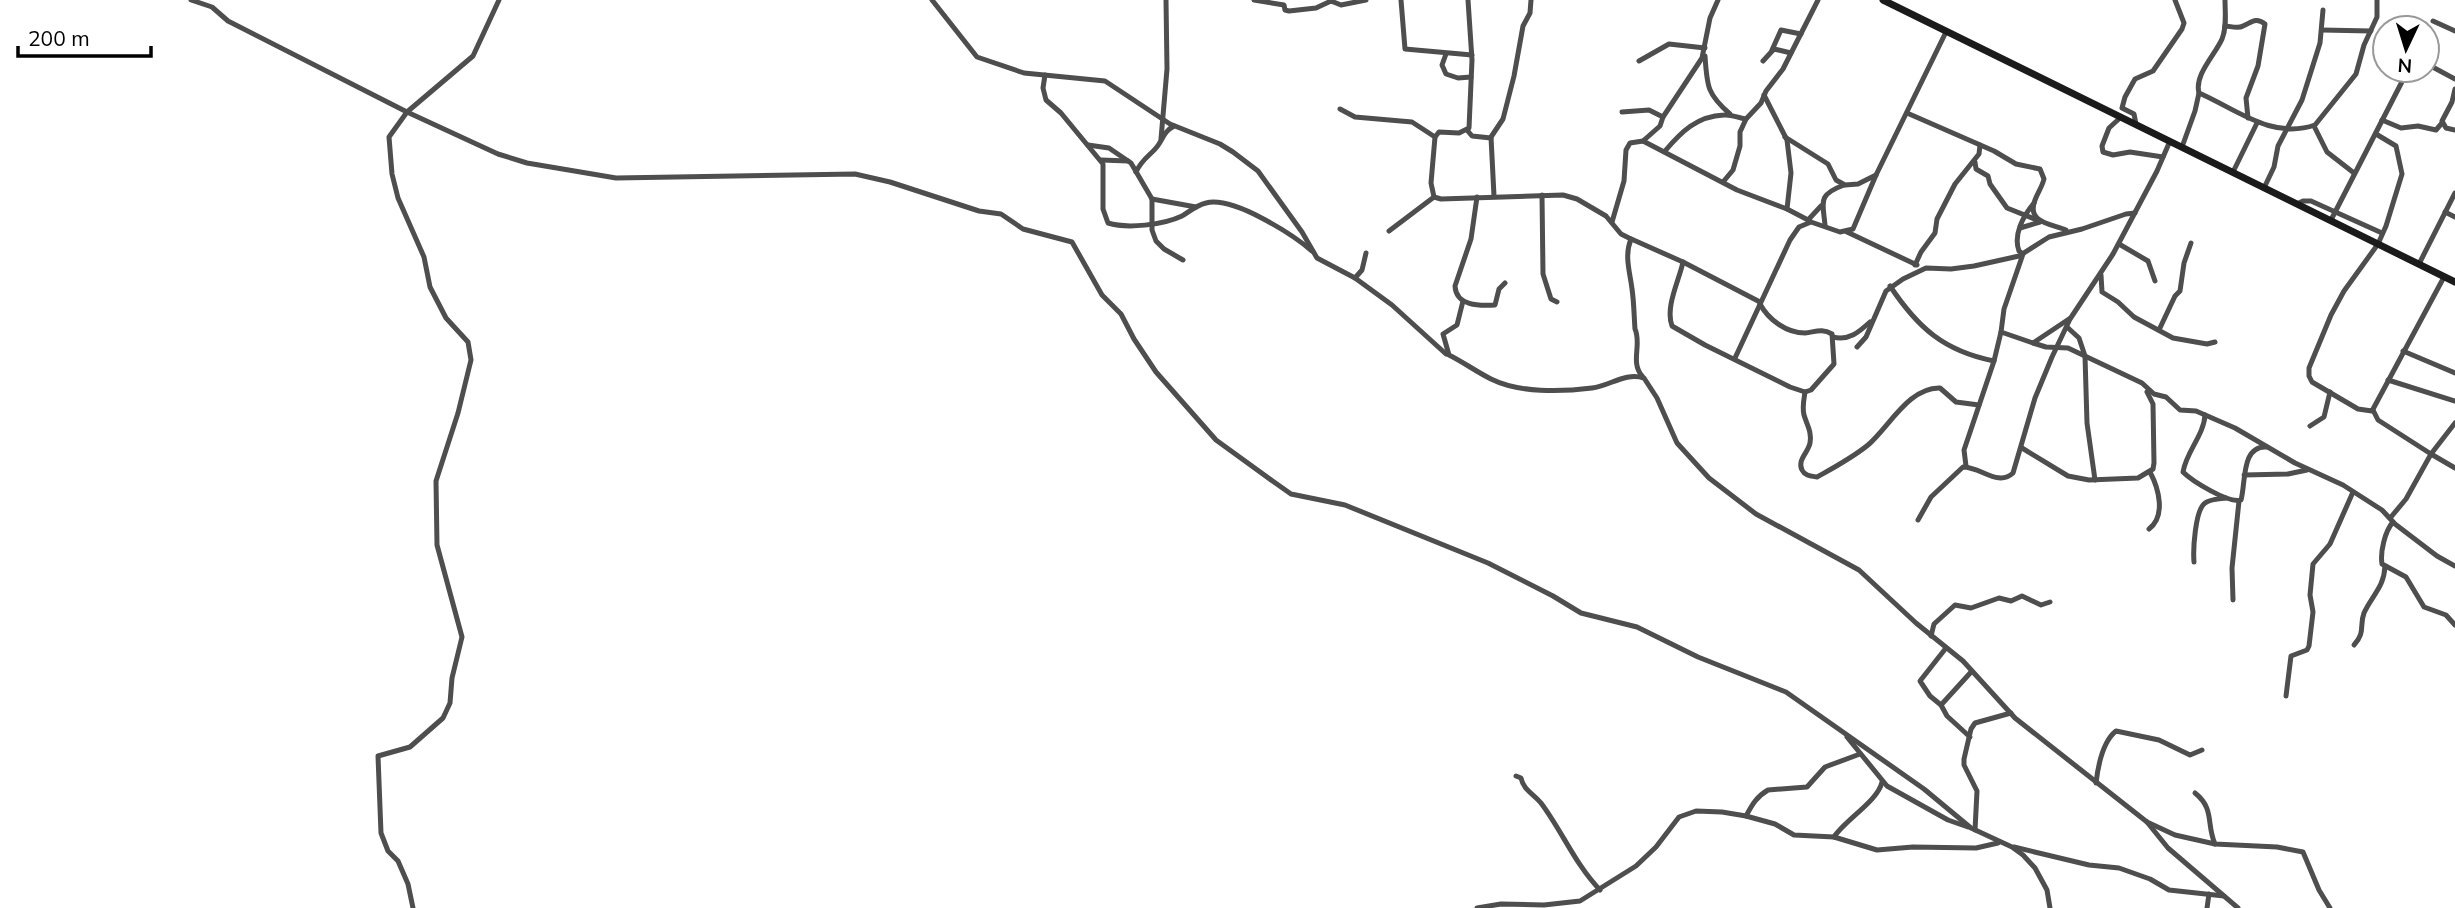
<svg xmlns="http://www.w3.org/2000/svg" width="2455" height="908" font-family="Mulish,sans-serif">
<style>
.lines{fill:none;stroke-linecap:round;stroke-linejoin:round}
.minor{stroke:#4e4e4e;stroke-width:5}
.secondary{stroke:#1b1b1b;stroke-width:7}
</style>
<rect width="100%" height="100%" fill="#fff"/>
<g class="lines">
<!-- minor -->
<g class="minor">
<path d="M191 0 212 7 228 21 407 112 498 154 527 163 616 178 855 174 890 182 979 211 1001 214 1023 229 1072 242 1102 295 1121 314 1134 339 1156 372 1216 440 1274 482 1291 494 1345 505 1488 563 1553 596 1581 613 1637 627 1698 657 1786 692 1924 789 1971 828 2012 847 2023 855 2035 868 2047 890 2050 908"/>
<path d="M932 0 977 57 1024 73 1105 81 1170 124 1220 144 1233 152 1258 171 1302 232 1317 258 1355 278 1362 270 1366 253"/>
<path d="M1254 0 1284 5 1285 10 1289 11 1316 8 1331 1 1341 5 1366 0"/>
<path d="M1401 0 1405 49 1472 55"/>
<path d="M2225 0C2225 12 2227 27 2222 39 2215 55 2194 75 2199 93 2236 109 2272 140 2315 125L2356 74 2364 45 2377 17V0"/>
<path d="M2433 21 2455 31"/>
<path d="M2225 26C2230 26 2238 29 2243 26 2252 22 2256 17 2265 24L2258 66 2246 98 2248 118"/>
<path d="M2322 30 2371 31"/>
<path d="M1772 50 1781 30 1801 34"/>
<path d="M1446 54 1442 65 1446 74 1458 78 1471 77"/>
<path d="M1705 56C1707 86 1707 94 1730 114"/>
<path d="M1639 61 1669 44 1705 48"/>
<path d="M1763 61 1774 49 1791 53"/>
<path d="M2427 64 2455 79"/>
<path d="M1045 75 1043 88 1046 100 1061 113 1103 164V209L1108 223C1127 229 1163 225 1182 216 1190 211 1197 205 1206 203 1233 196 1292 234 1312 251"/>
<path d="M2455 89 2452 102 2442 121 2446 128 2455 130"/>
<path d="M1764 95 1787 140 1791 173 1787 209"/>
<path d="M1340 109 1355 117 1412 122 1435 137 1431 183 1434 197 1441 199 1563 195 1577 199 1606 216 1621 234 1629 238 1683 262 1760 302"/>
<path d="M1622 112 1649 110 1663 117"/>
<path d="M1907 113 1994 151 2016 164 2040 169 2044 179C2042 187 2038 192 2035 200 2026 223 2052 224 2066 230"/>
<path d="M2121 117 2109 128 2102 146 2103 152 2113 155 2130 152 2163 157"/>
<path d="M2382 120 2401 128 2418 126 2436 130 2442 123"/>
<path d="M2136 124 2134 114 2122 108 2125 97 2135 79 2153 71 2182 29 2184 23 2175 0"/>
<path d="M2314 126 2327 152 2354 173"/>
<path d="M1467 130 1472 136 1491 138"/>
<path d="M2376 134 2396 146 2402 174 2386 226 2378 244 2344 291 2331 315 2309 368V376L2312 382 2358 409 2372 411 2444 277"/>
<path d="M1435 137 1439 132 1459 133 1469 128 1472 60 1468 0"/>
<path d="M1785 137 1828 164 1836 180 1845 185 1858 184 1876 175"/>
<path d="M1161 139 1167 69 1166 0"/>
<path d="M1643 141 1660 126 1663 117 1702 58 1710 18 1718 0"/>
<path d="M1088 145 1109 148 1131 163 1152 199V230L1156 241 1164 249 1183 260"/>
<path d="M2182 147 2195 111 2199 93"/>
<path d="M1665 151C1681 132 1697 116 1724 115 1731 114 1738 118 1746 119"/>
<path d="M1101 160 1128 161"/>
<path d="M1975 162 1976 169 1988 176 1990 184 2007 208 2037 220"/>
<path d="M1136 172C1143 157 1152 155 1159 144 1164 136 1165 131 1174 126"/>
<path d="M2233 172 2257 123"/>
<path d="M1723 182 1733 170 1740 146V132L1746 119 1761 103 1766 91 1783 69 1818 0"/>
<path d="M2264 188 2274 167 2278 146 2302 100 2320 43 2323 10"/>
<path d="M1542 195 1543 274 1551 299 1557 302"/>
<path d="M1494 196 1491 137 1503 119 1514 76 1523 26 1530 13 1531 0"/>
<path d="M1477 197 1471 239 1455 286C1456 306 1479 306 1495 305L1499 289 1505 283"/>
<path d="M1152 199 1196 207"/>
<path d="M2297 204 2303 201H2311L2382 233"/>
<path d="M2445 212 2455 217"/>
<path d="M1808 220 1821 206"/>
<path d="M2331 220 2408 70"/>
<path d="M1612 222 1624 181 1626 150 1630 143 1643 141 1737 190 1787 209 1810 221"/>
<path d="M1825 225C1823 202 1817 195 1844 185"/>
<path d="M2020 228 2040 222"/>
<path d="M1389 231 1434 197"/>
<path d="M1847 232 1917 265"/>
<path d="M1631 239C1624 256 1630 272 1632 289 1634 302 1634 316 1635 329 1642 344 1630 362 1642 376"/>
<path d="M2119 244 2148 261 2155 281"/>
<path d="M1683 262C1679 281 1665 307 1672 326L1705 345 1790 387 1805 392 1811 390 1834 364 1832 334C1822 328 1815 332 1805 333 1786 333 1768 319 1760 304"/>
<path d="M2419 264 2455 193"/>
<path d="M1915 265 1921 252 1935 233 1937 219 1955 184 1979 154 1980 145"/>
<path d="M2101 275 2102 292 2118 302 2134 317 2173 338 2207 344 2215 342"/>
<path d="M1355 278 1392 305 1446 354"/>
<path d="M1890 286C1918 328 1944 351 1994 361"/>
<path d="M1463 301 1457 325 1443 334 1449 355C1463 362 1477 372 1491 379 1519 393 1561 392 1592 388 1610 386 1625 372 1644 378L1657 398 1677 443 1709 478 1756 514 1859 570 1916 623 1963 661 2015 718 2147 822 2175 835 2215 844 2277 847 2303 852 2319 890 2330 908"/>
<path d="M2067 327 2079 338 2085 356 2087 423 2095 480"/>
<path d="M2159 330 2175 296 2180 291 2184 263 2191 243"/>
<path d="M2001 332 2033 343 2069 319"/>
<path d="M1833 337C1849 341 1859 332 1870 322"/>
<path d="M2033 343 2046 347 2068 348 2142 383 2154 394 2166 397 2180 410 2196 411 2235 428 2295 463 2343 485 2382 510 2395 524 2437 556 2455 566"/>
<path d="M1857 347 1866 337 1886 291 1903 279 1926 268 1951 269 1974 266 2019 256 2049 237 2082 229 2126 214 2135 213"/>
<path d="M2403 351 2455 373"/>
<path d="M1735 358 1790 240 1799 227 1811 222 1840 232 1853 229 1876 175 1946 32"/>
<path d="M2388 380 2455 401"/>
<path d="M1805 392C1804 399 1802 408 1804 415 1807 425 1812 432 1810 443 1808 453 1797 460 1802 470 1805 476 1811 476 1817 477 1835 467 1852 458 1868 445 1889 427 1909 387 1940 388L1956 402 1979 405"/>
<path d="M2373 410 2378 420 2431 454 2406 499 2391 517"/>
<path d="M2205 415C2204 435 2186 452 2183 472 2192 481 2229 504 2241 500 2246 482 2241 445 2267 447"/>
<path d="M2455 423 2431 454 2455 468"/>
<path d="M2310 426 2324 417 2330 392"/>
<path d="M2022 448 2068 476 2089 480 2138 478 2153 469 2154 463 2153 404 2147 392"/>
<path d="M1966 466 1964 450 1994 361 2001 332 2004 309 2023 254 2019 251C2013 235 2023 216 2034 203"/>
<path d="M2244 475 2288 474 2307 470"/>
<path d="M1918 520 1931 497 1963 467C1981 467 1998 487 2013 473L2035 398 2052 357 2070 319 2113 254 2157 171 2170 141"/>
<path d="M2393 522C2385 531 2380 552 2382 564L2406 577 2424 607 2446 615 2455 625"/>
<path d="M2149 529C2166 516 2159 489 2150 472"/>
<path d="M2194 562C2193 550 2195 510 2205 503 2210 499 2220 499 2226 498"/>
<path d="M2233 600 2232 568 2239 501"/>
<path d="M1931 636 1934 624 1955 605 1971 608 1999 598 2011 601 2022 596 2041 605 2050 602"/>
<path d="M2354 645C2366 632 2359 626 2364 613 2372 595 2384 588 2385 566"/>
<path d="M2286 696 2291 656 2307 650 2309 646 2313 612 2310 595 2313 564 2330 544 2353 492"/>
<path d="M1941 705 1930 696 1920 681 1946 648"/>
<path d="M1847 737 1887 786 1948 820 1968 827"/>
<path d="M1970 737 1947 716 1941 705 1972 671"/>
<path d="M1516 776 1521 778C1524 791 1533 793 1541 803 1562 831 1575 864 1600 890"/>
<path d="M2096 783C2098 766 2102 742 2116 731L2159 740 2190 755 2202 750"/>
<path d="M2195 793C2215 809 2206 824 2215 844"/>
<path d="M1746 816C1752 805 1756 797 1768 790L1807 787 1825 767 1860 754"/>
<path d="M2147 822 2168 848 2238 908"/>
<path d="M1975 830 1977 791 1964 765V759L1971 729 1975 723 2011 713"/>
<path d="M1834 837C1845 820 1878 801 1882 782"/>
<path d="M2014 847 2089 865 2119 868 2150 879 2169 890 2224 896"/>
<path d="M413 908 408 884 398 861 388 851 381 833 378 756 410 747 443 718 450 703 452 678 462 637 437 545 436 481 458 413 471 360 468 342 446 318 430 287 424 257 398 198 392 174 389 137 407 112 473 56 499 0"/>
<path d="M1477 908 1501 904 1544 905 1580 901 1636 866 1656 847 1679 817 1696 811 1722 812 1746 816 1775 824 1794 835 1834 837 1877 850 1913 847 1976 848 1998 843"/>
<path d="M2207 908 2209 894"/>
</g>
<!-- secondary -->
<path class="secondary" d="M1883 0 2455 282"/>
</g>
<!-- north arrow -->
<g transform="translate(2406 49) rotate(184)"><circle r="33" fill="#ffffff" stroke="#999999" stroke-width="2"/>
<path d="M0-5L12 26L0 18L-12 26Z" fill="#000000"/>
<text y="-10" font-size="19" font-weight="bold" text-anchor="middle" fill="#000000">N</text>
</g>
<!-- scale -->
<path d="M18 46v10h133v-10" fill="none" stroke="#000000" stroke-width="3.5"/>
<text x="28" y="46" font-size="21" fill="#000000" stroke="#ffffff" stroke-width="5" paint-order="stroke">200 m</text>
</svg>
